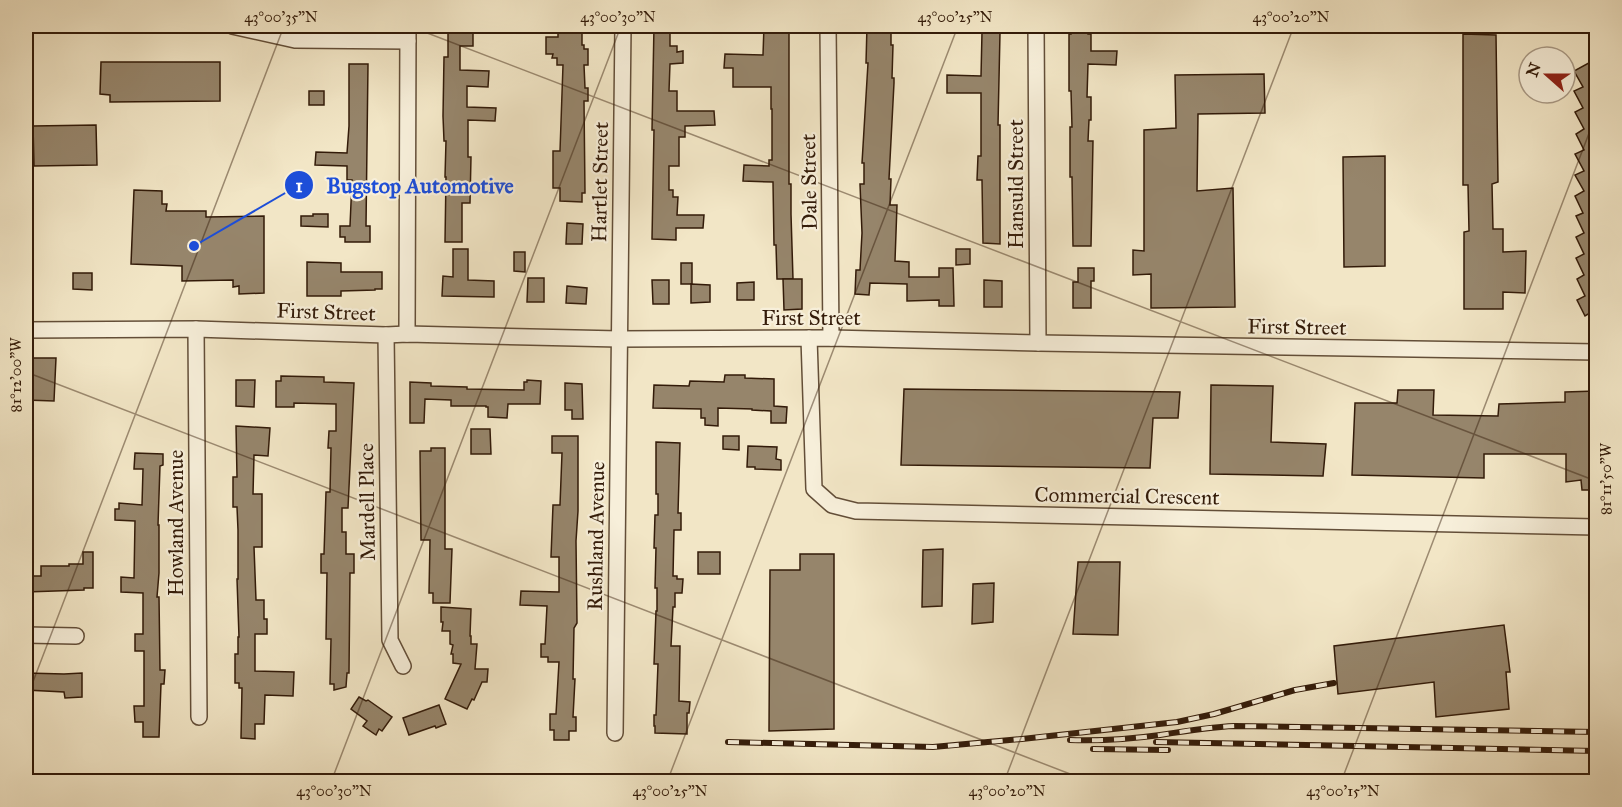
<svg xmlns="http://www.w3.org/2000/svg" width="1622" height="807" font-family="'IM FELL Great Primer',serif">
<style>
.building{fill:#96856b;stroke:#331b09;stroke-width:1.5}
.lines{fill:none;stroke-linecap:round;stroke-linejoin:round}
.minor-casing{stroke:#634e38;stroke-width:18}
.minor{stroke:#f7efda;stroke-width:15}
.rail-casing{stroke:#331b09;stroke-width:6}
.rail{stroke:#f7efda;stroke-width:4;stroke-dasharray:11;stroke-linecap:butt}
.ticks{fill:none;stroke:#331b09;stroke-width:1.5;stroke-opacity:0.45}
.labels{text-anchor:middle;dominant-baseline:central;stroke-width:4.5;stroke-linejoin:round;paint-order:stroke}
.street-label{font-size:21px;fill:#331b09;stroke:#f7efda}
.leader{fill:none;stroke:#1d4ed8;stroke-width:2}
.callout-dot{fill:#1d4ed8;stroke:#f7efda;stroke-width:2}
.mark-label{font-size:18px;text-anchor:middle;font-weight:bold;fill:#fff}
.callout-label{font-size:22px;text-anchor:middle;font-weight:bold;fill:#1d4ed8;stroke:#f7efda;stroke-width:4.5;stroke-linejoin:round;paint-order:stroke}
.neatline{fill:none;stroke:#331b09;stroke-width:2}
.ticks-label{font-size:15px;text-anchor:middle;fill:#331b09}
</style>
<rect width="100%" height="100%" fill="#f2e6c6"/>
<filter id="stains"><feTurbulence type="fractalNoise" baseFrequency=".00333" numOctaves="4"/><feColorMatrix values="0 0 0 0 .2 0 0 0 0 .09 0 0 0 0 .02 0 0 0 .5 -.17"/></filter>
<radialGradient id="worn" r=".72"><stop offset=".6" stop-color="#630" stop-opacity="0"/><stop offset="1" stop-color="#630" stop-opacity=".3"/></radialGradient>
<!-- building -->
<g class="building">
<path d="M448 26H473V46H460V70L489 71 488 87 467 86V107L496 108 495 121 468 120V157H471L470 203H462V242H445L446 177H445L446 141H444L443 116 444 57H448Z"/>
<path d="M558 26H582V45H584V49H588V65H584L585 88H588V101H584L585 193H582V202L560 201V188H553V151H560L563 65H557V58H552L553 54H546V37H558Z"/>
<path d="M654 26H670V46H677V52L683 51V63L670 64 669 91H677V111H714L715 125 685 126V137H679V166H669V190H673V197H678L677 215H704L703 228H676V240L652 239 654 130H652Z"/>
<path d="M764 26H789V184H791V214L793 279H777L776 245H774L773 182 743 181 744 165 769 166V160H772V109H771V87H733V68H724L725 54 763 55Z"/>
<path d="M867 26H891V45H893L892 78H894V83L889 179H891L890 205H897L895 261 909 262V277H939V268H953L954 306H939V300L907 301V284L870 283 869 295 855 294 856 270H860L862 233 860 184H864V163H862L868 63H866Z"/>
<path d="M1071 26H1088V34H1091V51H1117L1116 65 1088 64 1087 97H1091V120H1089L1088 141H1093L1091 246H1073L1072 177H1070V127H1072L1071 91H1069V34H1071Z"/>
<path d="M982 32 1000 33 998 125H1000V244L983 243 982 180H977L978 156H981V93H947V75L981 76Z"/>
<path d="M1463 34 1496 35 1498 182 1492 184 1493 229H1503V252L1526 251 1525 293 1503 292V309H1464V232L1469 231 1468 185H1463Z"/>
<path d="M1596 59V318L1593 311 1585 316 1577 300 1585 296 1577 279 1584 275 1576 258 1584 254 1576 237 1584 233 1576 216 1583 213 1575 196 1584 191 1575 175 1584 171 1575 154 1584 150 1576 134 1584 129 1575 112 1583 108 1574 91 1583 87 1574 71Z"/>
<path d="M101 62H220V101L110 102V95L100 94Z"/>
<path d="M349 64H368L366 226H370V242H345V237H340V226H350L352 180H347V166L315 165 316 152 347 153 349 126Z"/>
<path d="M1264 74 1265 113 1198 114 1197 191 1233 188 1235 307 1151 308V274L1133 275V250L1144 251V130L1176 128 1175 75Z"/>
<rect x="309" y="91" width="15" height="14"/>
<path d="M96 125 97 165 34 166 33 126Z"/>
<path d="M1385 156V266L1344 267 1343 157Z"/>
<path d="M134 190 162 191V204H167L166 211H206V217L264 216V293L239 294V286L233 287V280L182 281V266L131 264Z"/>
<path d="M313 214H328V227L301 226V216H313Z"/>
<path d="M567 223 583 224 582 244H566Z"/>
<path d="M453 249H468V280L494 281V297L442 296 443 276 453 277Z"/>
<path d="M956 249H970V264L956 265Z"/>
<path d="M514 252H525V272L514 271Z"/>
<path d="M307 262 341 263V272H382V289H375V290L341 291V296H307Z"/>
<rect x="681" y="263" width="11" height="21"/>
<path d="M1078 268H1094V281H1091V308H1073V282H1078Z"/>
<path d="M73 273H92V290L73 289Z"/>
<path d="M528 278H544V302H527Z"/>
<path d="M783 279H802V309L784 310Z"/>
<path d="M652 280H669V304H653Z"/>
<path d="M984 280 1002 281V307H984Z"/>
<path d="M754 282V300H737V283Z"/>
<path d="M691 284 710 285V302L691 303Z"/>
<path d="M567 286 587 288 586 304 566 303Z"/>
<path d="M26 358H56L54 401 26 400Z"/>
<path d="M725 375H745V378L774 379V406L787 407 786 423H771V411L752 410V409L718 408V426L705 425V418H701V409L653 408 654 385 689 386 690 381 724 382Z"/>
<path d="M281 376 324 377V382L354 383 348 508H342V532H346V554H354V573H350L349 673H347L346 687 334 690V684H330L331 639H326L327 573H321V554H324L326 492H330L331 448H328L329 431H336V404L294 403V407H276V381H281Z"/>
<path d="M236 380H255L254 407 236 406Z"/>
<path d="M527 380 541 381 540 404H508L507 418 488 417V407H486V406H451V400L425 399 424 423H410V382L431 383V386L467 387V389L524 390V382H527Z"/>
<path d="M565 383 582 384 583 419H572V410H565Z"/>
<path d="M1211 385 1273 386 1271 442 1326 444 1323 476 1210 474Z"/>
<path d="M904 389 1180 392 1178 418H1153L1150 468 901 465Z"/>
<path d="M1398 390H1434L1433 415 1498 416 1499 404 1565 402V392L1596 391 1595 490H1582L1581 480 1566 482V454H1484V478L1352 475 1355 403H1397Z"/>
<path d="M236 426 270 428 268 456 254 455 253 494H262V547H254L256 600H264V619H267V634H255V671L294 672 293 696 265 695 264 724H255V739L241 738 242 688H239V683H235V654H238V637H239L237 579H238V530L237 507H233V477H237Z"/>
<path d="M471 429H490L491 454H471Z"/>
<path d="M552 436H578V511L576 541 577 623 574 628 573 679H575L573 717H576V731H569V740H554V730H550V714H556L559 662H548V657H541V644H545L547 606 520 605 521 591 559 592V557H551L553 505H560L562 453H552Z"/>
<path d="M723 436H739V450L723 449Z"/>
<path d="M656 442 680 443 678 513H681V530H674L673 576H677V579H683L682 593H675V607H673L671 646H680L679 701 690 702 689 713H687V734L655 733V726H654V715H656L658 664H654L656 611H657V588H655L656 548H654L655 515H658V494H656Z"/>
<path d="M748 446 777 447 776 459 781 460V470L755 469V467H747Z"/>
<path d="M431 448H445V549H452L450 603H433V593H429L430 540H421L420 451H431Z"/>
<path d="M135 453 163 454V465L160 466 158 525H159V573L157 597H159L160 669V670H165L164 684H161L159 737H143V722H135L134 706H144V651H135V634H143V593L121 592V577L134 578 135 521 115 520V509H119V503L142 505 143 469H134Z"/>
<path d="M943 549 942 606 922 607 923 550Z"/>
<path d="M83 552H93V588H84V590L26 592V576H41V566H69V564H83Z"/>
<rect x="698" y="552" width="22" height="22"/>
<path d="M800 554H834V729L769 731 770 570H800Z"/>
<path d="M1078 562H1120L1118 635 1073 634Z"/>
<path d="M994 583 993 622 972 624 973 584Z"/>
<path d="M441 607 471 609 470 636H471V644H477L475 669H488L487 682H482L474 700 472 699 467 709 445 699 461 664 453 663V654H451L453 645 450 644V631H442L443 622H441Z"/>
<path d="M1504 625 1510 672H1506L1509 709 1436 717 1434 682 1338 694 1334 646Z"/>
<path d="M26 673 64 674 82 673V697L65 698 64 692 26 690Z"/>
<path d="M359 697 366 701 368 700 392 717 382 731 379 729 376 735 363 726 367 721 351 709Z"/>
<path d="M439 705 446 724 436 728 435 726 409 735 403 718Z"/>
</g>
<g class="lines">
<defs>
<g id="minor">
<path d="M232 26 295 40 408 41"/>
<path d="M828 26 831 338"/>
<path d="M1036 26 1038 343"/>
<path d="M196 329 199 717"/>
<path d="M26 330 196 329 386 335 407 334 619 339 831 338 1038 343 1596 352"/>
<path d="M407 334 408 26"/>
<path d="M386 335 390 640 403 666"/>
<path d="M809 338 814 489 832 505 856 511 1596 527"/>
<path d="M26 635 76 636"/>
<path d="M615 733 623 26"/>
</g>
</defs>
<!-- minor casing -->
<use href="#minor" class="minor-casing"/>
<!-- minor -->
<use href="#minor" class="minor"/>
<defs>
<g id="rail">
<path d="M1070 740C1100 741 1131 739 1160 735 1185 731 1210 727 1235 726L1596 732"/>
<path d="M728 742 933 747 1022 739 1177 722 1214 714 1295 690 1334 683"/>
<path d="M1156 742 1596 751"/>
<path d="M1093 749 1168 750"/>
</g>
</defs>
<!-- rail casing -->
<use href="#rail" class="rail-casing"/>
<!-- rail -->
<use href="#rail" class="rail"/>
</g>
<!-- ticks -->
<path class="ticks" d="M409 26 1596 481M26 372 1091 782M26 700 284 26M331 782 621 26M667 782 958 26M1004 782 1294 26M1341 782 1596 115"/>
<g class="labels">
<!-- street labels -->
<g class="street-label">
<text transform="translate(600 182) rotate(-89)">Hartlet Street</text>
<text transform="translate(809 182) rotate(-91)">Dale Street</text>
<text transform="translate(1016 184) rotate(-90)">Hansuld Street</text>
<text transform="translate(326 312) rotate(2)">First Street</text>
<text x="811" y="318">First Street</text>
<text transform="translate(1297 327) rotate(1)">First Street</text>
<text transform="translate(1127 496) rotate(1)">Commercial Crescent</text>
<text transform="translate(367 502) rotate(-91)">Mardell Place</text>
<text transform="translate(176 523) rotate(-90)">Howland Avenue</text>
<text transform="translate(596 536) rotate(-89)">Rushland Avenue</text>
</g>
</g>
<!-- callouts -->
<path class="leader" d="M194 246L299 185"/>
<g class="callout-dot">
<circle cx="194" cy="246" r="6"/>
<circle cx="299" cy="185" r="15"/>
</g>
<g class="mark-label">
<text x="299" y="192">1</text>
</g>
<g class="callout-label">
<text x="420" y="193">Bugstop Automotive</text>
</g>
<!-- margin -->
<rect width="1622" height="807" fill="none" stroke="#f2e6c6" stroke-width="66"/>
<!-- north arrow -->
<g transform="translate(1547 75) rotate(291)"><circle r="28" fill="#f7efda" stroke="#a99a86" stroke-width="1.5"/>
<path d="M0-4.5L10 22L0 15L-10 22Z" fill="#8f2418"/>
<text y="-9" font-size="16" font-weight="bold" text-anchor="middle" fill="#331b09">N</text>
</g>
<rect x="33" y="33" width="1556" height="741" class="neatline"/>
<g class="ticks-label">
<text x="281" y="22">43°00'35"N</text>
<text x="618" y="22">43°00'30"N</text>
<text x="955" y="22">43°00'25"N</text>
<text x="1291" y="22">43°00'20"N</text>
<text transform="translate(16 375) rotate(-90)" y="5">81°12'00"W</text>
<text transform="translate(1606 479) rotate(-90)" y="5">81°11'50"W</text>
<text x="334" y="796">43°00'30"N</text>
<text x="670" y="796">43°00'25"N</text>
<text x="1007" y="796">43°00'20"N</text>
<text x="1343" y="796">43°00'15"N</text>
</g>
<rect width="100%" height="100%" filter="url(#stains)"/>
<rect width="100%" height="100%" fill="url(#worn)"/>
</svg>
